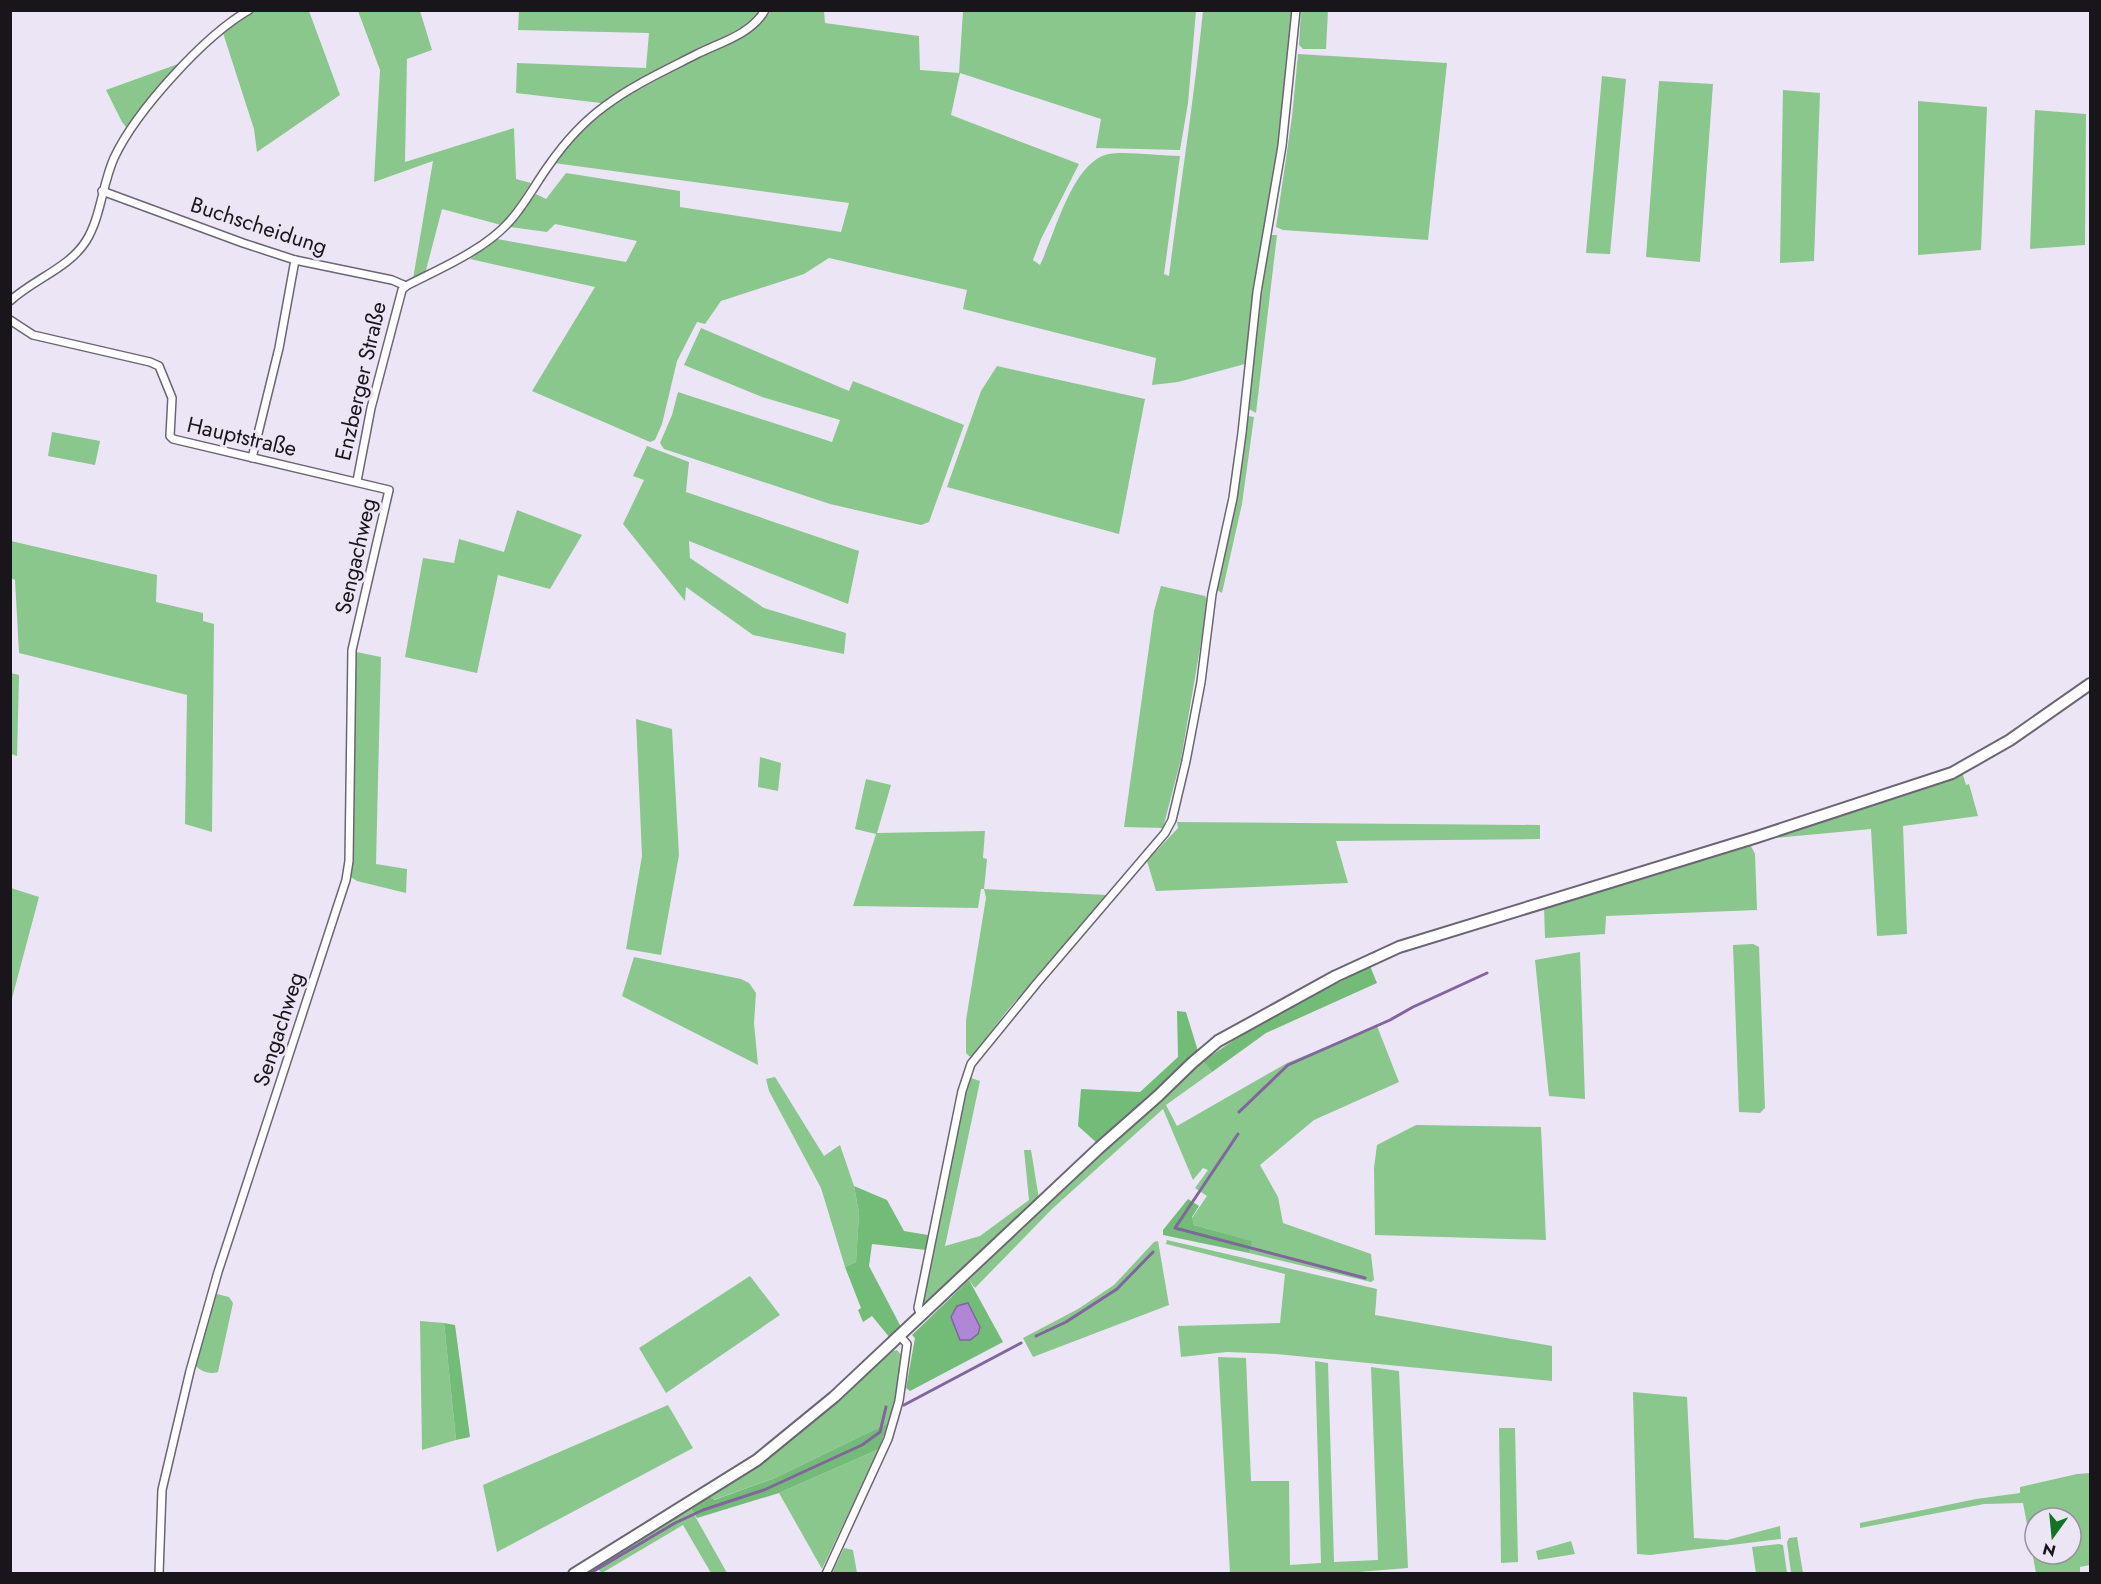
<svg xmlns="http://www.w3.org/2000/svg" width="2101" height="1584" font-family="Jost,sans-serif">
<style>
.green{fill:#8ac78c;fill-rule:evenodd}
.forest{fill:#73bc77}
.water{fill:#b086d7;stroke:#82649f;stroke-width:1.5}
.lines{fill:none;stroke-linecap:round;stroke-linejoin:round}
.stream{stroke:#82649f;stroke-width:3}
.street-casing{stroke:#6c6573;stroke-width:10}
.secondary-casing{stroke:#6c6573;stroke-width:14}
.street{stroke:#fff;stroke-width:7}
.secondary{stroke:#fff;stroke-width:10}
.labels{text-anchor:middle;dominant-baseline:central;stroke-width:6;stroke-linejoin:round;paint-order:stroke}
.street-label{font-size:22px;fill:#18151b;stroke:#ece5f5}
</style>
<rect width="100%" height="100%" fill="#ece5f5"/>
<!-- green -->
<g class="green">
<path d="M254 11H309L340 95 257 152 254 129 223 33Z"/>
<path d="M358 11H420L432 50 407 59 405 162 514 128 516 179 531 183 514 209 501 225 442 209 425 274 413 279 433 161 374 182 380 70Z"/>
<path d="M519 11 550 10 759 11 755 16 742 27 640 80 601 103 516 93 517 63 646 68 649 33 518 30Z"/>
<path d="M771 11H824L825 23 919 36 920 70 959 73 963 11H1196L1188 103 1180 150 1096 148 1101 119 960 73 951 115 1079 164 1041 239 1033 260 1040 265C1055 235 1072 161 1109 154 1125 151 1161 156 1180 156L1164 274 1169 276C1180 187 1194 99 1203 11H1293L1277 161 1253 298 1245 364 1178 382 1152 385 1156 358 963 309 967 290 829 258 804 274 721 301 705 324 697 322 677 361 662 424 655 440 650 442 532 391 595 287 470 259 497 239 626 262 637 241 555 224 547 232 510 227 536 194 546 199 566 173 680 191V207L841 232 849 203 554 163 585 126 616 102 761 24Z"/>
<path d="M1301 11H1328L1326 49H1303L1299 45Z"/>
<path d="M1298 54 1447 63 1428 240 1283 230 1276 227 1292 117Z"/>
<path d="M178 64 179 66 127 128 122 122 106 90Z"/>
<path d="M1602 76 1626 79 1610 254 1586 253Z"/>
<path d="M1659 81 1713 84 1700 262 1646 257Z"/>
<path d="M1783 90 1820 93 1814 261 1780 263Z"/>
<path d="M1918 101 1987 107 1981 250 1918 255Z"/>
<path d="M2035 110 2086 114 2085 245 2030 249Z"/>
<path d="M1270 235H1277L1256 413 1249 409 1260 294Z"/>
<path d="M701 328 849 391 853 381 964 425 929 522 921 525 830 504 664 449 660 443 672 415 678 392 832 442 840 420 762 397 684 365Z"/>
<path d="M997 366 1145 399 1119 534 947 487 981 391Z"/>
<path d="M1248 416 1254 417 1242 504 1222 593 1217 590 1237 494Z"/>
<path d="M52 432 100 441 95 465 48 456Z"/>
<path d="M647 446 689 462 686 492 859 551 848 604 689 541 690 558 764 608 846 633 844 654 753 635 686 587 685 601 623 524 644 480 633 476Z"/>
<path d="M517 510 582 535 550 589 498 575 477 673 405 657 423 558 454 563 459 539 504 552Z"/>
<path d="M11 541 157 575 156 602 203 613V621L214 624 212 832 185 824 187 695 19 653 15 580 11 578Z"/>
<path d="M1161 586 1205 596 1208 602 1181 759 1163 828 1124 827 1154 611Z"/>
<path d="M356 652 381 657 376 864 407 869 406 893 357 881 351 877 353 666Z"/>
<path d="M11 673 19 675 17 756 11 754Z"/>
<path d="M636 719 672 729 679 855 661 955 626 949 642 856Z"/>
<path d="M760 757 781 763 778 791 758 787Z"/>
<path d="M1960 775H1963L1966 785 1969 784 1978 816 1903 826 1907 934 1877 936 1871 829 1764 839 1907 795Z"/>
<path d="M866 779 891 785 877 833 985 831 983 858 987 859 984 889 1107 895 1006 1012 972 1057 969 1056 966 1053V1020L986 898 984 889H981L978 908 853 906 876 834 855 829Z"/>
<path d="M1177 822 1540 825V839L1336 841 1348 883 1156 891 1147 861 1178 828Z"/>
<path d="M1746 845 1751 846 1755 854 1757 910 1606 916 1605 934 1545 938 1544 906Z"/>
<path d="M11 888 39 897 11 1002 10 888Z"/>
<path d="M1753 944 1759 947 1765 1108 1760 1113 1739 1112 1733 945Z"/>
<path d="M1580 952 1585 1099 1549 1096 1535 960Z"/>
<path d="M634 957 741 979 749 983 756 993 754 1023 758 1065 622 996Z"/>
<path d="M1377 1026 1399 1082 1314 1120 1260 1165 1278 1197 1283 1223 1371 1254 1374 1280 1371 1282 1249 1253 1251 1241 1194 1225 1192 1218 1207 1196 1195 1188 1208 1170 1203 1168 1193 1180 1163 1109 1052 1209 975 1288 969 1280 1160 1099 1203 1061 1212 1072 1166 1105 1177 1126 1287 1063Z"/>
<path d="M775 1077 824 1156 840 1145 854 1186 859 1213 856 1262 845 1267 821 1188 769 1091 766 1079Z"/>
<path d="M971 1078 980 1081 945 1246 980 1236 1029 1200 1024 1150H1031L1039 1199 924 1308 920 1305 964 1098Z"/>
<path d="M1416 1125 1541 1127 1546 1240 1375 1235 1374 1168 1377 1145Z"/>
<path d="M1167 1240 1377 1289 1375 1315 1552 1346V1381L1276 1354 1227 1352 1181 1357 1178 1326 1280 1323 1285 1274 1166 1244Z"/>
<path d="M1158 1241 1169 1305 1033 1357 1023 1338 1078 1309 1114 1285 1154 1242Z"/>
<path d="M750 1276 780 1315 666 1393 639 1348Z"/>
<path d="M217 1294 229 1297 233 1303 218 1372C210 1375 200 1371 195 1365L212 1300Z"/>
<path d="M420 1321 444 1323 456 1440 422 1450Z"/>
<path d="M897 1350 901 1355 897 1393 888 1423 775 1478 713 1500 709 1496 761 1463 820 1416 893 1351Z"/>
<path d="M1218 1357 1246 1358 1251 1481H1289L1290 1565 1321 1563 1315 1361 1328 1363 1334 1562 1378 1560 1371 1367 1399 1371 1408 1568 1334 1574 1203 1573H1230Z"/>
<path d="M1633 1392 1687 1397 1694 1538 1727 1540 1780 1526 1781 1539 1650 1555 1637 1554Z"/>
<path d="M668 1405 693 1448 497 1552 483 1485Z"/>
<path d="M1499 1428H1515L1518 1562 1501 1563Z"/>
<path d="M879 1449 822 1569 779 1493Z"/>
<path d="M2090 1473V1565L2080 1567V1573H2036L2023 1503 1984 1504 1860 1528V1523L1976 1499 2020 1493V1487L2077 1474ZM2035 1518H2071V1554H2035Z"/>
<path d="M691 1509 727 1573H711L683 1525 602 1573 595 1566Z"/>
<path d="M1797 1537 1803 1573H1791L1787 1542 1789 1538Z"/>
<path d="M1571 1541 1575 1554 1538 1560 1536 1551Z"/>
<path d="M1779 1544 1783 1545 1787 1573H1756L1752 1547Z"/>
<path d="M844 1548 853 1550 857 1573H832Z"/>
</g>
<!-- forest -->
<g class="forest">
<path d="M1370 966 1377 983 1266 1033 1212 1072 1203 1061 1252 1028Z"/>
<path d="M1177 1011 1186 1012 1198 1051 1097 1143 1078 1126 1081 1089 1140 1092 1178 1057Z"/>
<path d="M854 1186 887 1200 904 1231 928 1235 926 1250 872 1244 869 1266 901 1327 890 1338 872 1316 863 1322 858 1310 861 1308 845 1267 856 1262 859 1213Z"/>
<path d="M1188 1199 1199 1206 1192 1217 1194 1225 1252 1241 1249 1253 1163 1235V1230Z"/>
<path d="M969 1280 1003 1342 910 1391 906 1388 915 1338 912 1335Z"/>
<path d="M444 1323 455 1325 470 1437 456 1440Z"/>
<path d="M888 1423 879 1449 779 1493 697 1518 691 1509 709 1496 714 1500 775 1478Z"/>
</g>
<!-- water -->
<path class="water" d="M968 1303 980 1327 978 1334 970 1340H960L951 1317 957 1306Z"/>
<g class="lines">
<!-- stream -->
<g class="stream">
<path d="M1239 1112 1288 1065 1390 1020 1413 1007 1487 973"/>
<path d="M1238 1134 1175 1228 1365 1278"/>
<path d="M1036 1336 1066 1322 1117 1289 1153 1252"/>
<path d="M904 1405 1021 1343"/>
<path d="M589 1574 675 1523 703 1510 764 1490 862 1445 880 1432 886 1407"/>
</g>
<defs>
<g id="street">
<path d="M102 191 243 243 295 260 392 280 406 286"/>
<path d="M10 301C34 279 69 268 86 241 101 217 102 185 114 158 136 111 204 36 249 10"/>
<path d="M10 320 33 335 150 362 159 366 172 398 170 436 173 439 389 490 352 650 349 861 346 880 218 1272 190 1371 162 1490 159 1574"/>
<path d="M252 458 279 348 295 260"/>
<path d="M357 481 371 408 402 290 406 286C441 268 483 251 510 221 525 204 536 183 549 165 565 142 583 122 605 106 633 85 666 70 697 54 719 43 752 34 765 10"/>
<path d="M921 1316 918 1308 962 1091 971 1064 1037 983 1165 833 1172 820 1186 761 1201 682 1212 594 1233 498 1242 433 1257 292 1282 146 1296 10"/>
<path d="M826 1574 888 1439 899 1401 907 1344 900 1336"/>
</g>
<path id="secondary" d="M574 1574 757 1460 834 1397 1099 1148 1158 1096 1192 1063 1218 1041 1336 976 1399 947 1757 837 1952 773 2010 740 2090 684"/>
</defs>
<!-- street casing -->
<use href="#street" class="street-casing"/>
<!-- secondary casing -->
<use href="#secondary" class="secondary-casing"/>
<!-- street -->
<use href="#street" class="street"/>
<!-- secondary -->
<use href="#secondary" class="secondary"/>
</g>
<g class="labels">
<!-- street labels -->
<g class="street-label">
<text transform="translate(259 225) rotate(18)">Buchscheidung</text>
<text transform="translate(360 381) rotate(-77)">Enzberger Straße</text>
<text transform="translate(242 436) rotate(13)">Hauptstraße</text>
<text transform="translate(355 556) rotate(-77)">Sengachweg</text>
<text transform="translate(278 1029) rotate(-72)">Sengachweg</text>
</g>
</g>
<!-- border -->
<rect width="2101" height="1584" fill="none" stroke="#18151b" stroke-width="24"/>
<!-- north arrow -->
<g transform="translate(2053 1536) rotate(195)"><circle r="28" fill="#ece5f5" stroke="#97929e" stroke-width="1.5"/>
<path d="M0-4.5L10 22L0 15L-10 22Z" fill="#117323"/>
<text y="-9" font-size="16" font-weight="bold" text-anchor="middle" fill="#18151b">N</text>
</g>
</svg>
